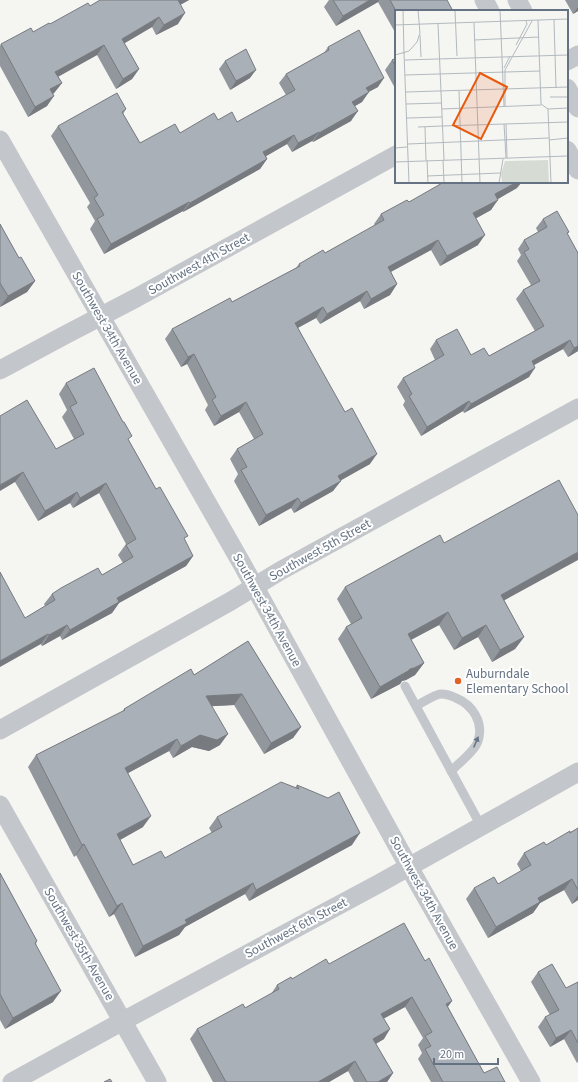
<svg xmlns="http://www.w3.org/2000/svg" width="578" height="1082" font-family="'Source Sans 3',sans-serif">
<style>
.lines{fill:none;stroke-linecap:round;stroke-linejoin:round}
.lane{stroke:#c3c6ca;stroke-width:9}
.street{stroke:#c3c6ca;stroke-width:19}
.wall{fill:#92979d}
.shaded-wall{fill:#777b80}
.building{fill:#aab0b7;stroke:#777b80}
.oneway{fill:#697687}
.poi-dot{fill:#e26225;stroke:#fff;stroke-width:1.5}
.labels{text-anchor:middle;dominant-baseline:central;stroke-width:4;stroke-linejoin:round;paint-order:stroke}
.street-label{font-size:13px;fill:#647283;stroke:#fff}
.poi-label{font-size:13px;fill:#647283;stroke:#fff;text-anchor:start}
.inset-road{fill:none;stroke:#b2b9bf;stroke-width:1}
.view{fill:#e8590c;fill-opacity:0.15;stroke:#e8590c;stroke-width:2}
.inset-edge{fill:none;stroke:#647283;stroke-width:2}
</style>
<rect width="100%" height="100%" fill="#f5f5f2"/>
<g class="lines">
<!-- lane -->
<g class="lane">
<path d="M405 686 481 826"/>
<path d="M416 706C422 703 435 694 441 694 446 694 452 696 456 698 473 705 484 723 478 741 475 751 459 763 451 771"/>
</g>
<!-- street -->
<g class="street">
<path d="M484 0 490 11"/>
<path d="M517 0 523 11"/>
<path d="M567 61 578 55"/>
<path d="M567 88 578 108"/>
<path d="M0 140 242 564 409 867 531 1082"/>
<path d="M567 150 578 170"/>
<path d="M0 370 65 335 136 298 396 155"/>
<path d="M0 730 231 601 280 571 578 408"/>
<path d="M0 805 157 1082"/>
<path d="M12 1082 123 1021 380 883 578 772"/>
</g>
</g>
<!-- wall -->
<g class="wall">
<path d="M100 0H189L180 5 178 24 156 35 152 27 124 43 139 69 132 79 116 89 97 55 58 77 62 83 54 93 53 94 47 106 28 117 0 66V46L1 44 33 32 50 24 90 6Z"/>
<path d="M329 0H447L396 11V34L378 2 336 26 324 7Z"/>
<path d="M565 0H578V11L573 14Z"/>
<path d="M328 47 378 87 368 92 362 102 355 106 351 121 313 142 312 141 292 152 287 144 266 156 267 159 260 169 183 212V211L104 254 90 229 95 221 87 207 90 203 51 136 58 126 126 109 123 114 140 143 180 133 218 120 237 122 286 95 279 83 286 74 324 53Z"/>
<path d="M396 58V90L385 70 392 60Z"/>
<path d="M225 61 250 78 230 90 219 69Z"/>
<path d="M517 188 497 199 491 210 476 218 478 245 440 266 431 250 391 272 397 284 390 295 364 309 360 301 320 324 316 318 298 328 370 464 340 480 333 491 294 513 291 508 259 526 234 481 238 474 230 459 237 449 254 439 239 412 214 426 205 410 208 405 187 364 181 367 165 339 172 329 232 302 296 268 299 264 325 253 375 226 374 224 381 214 409 202Z"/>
<path d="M543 219 569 232 567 234 578 253V351L568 357 563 349 534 365 529 377 464 413 463 411 421 436 403 405 405 401 397 387 403 378 435 360 430 349 436 340 471 355 489 356 535 331 516 299 523 290 531 285 517 261 521 255 518 249 524 240 538 232 536 228Z"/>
<path d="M0 224 19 258 35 281 27 292 0 307Z"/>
<path d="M66 383 129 441 193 556 186 566 119 603 112 613 62 640 60 636 42 646 25 618 45 606 44 604 52 594 102 575 123 563 118 555 126 544 99 493 73 508 70 503 38 521 15 482 0 416 56 449 74 439 62 417 67 410 59 394Z"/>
<path d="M444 543 504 600 524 637 515 649 492 662 478 637 454 650 439 625 411 640 424 663 415 675 406 680 402 681 400 684 371 699 338 639 346 627 351 624 337 599 345 587Z"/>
<path d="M248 641 301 727 293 738 264 754 234 705 212 706 220 745 209 751 192 747 173 758 169 751 128 773 143 827 120 840 133 865 165 858 212 833 209 828 217 817 295 788 297 785 352 845 249 901 245 894 185 927 179 935 135 957 114 914 109 917 76 855 74 857 28 767 36 755 122 712 124 709 194 675Z"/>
<path d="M578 828V900L572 904 564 890 540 903 533 913 488 938 466 899 474 888 498 884 521 871 517 864 524 853 546 845Z"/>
<path d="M0 873 37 941 36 944 53 1002 5 1029 0 1020Z"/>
<path d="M329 964 448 1007 484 1073 505 1082H431L418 1059 422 1053 418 1045 423 1038 405 1007 384 1018V1039L376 1044 393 1073 387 1082H354L348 1071 329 1082H213L190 1039 197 1029 245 1008 271 994 277 985Z"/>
<path d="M538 972 566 988 578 982V1062L577 1063 564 1039 550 1047 538 1027 545 1017 550 1015 531 982Z"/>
</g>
<!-- shaded-wall -->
<g class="shaded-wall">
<path d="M178 0H189L171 10Z"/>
<path d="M370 0H379L378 2 336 26 343 16Z"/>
<path d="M578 7V11L573 14Z"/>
<path d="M185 13 178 24 156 35 164 25Z"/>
<path d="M159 17 152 27 115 49 122 39Z"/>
<path d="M104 45 97 55 48 82 55 72Z"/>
<path d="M139 69 132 79 116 89 123 79Z"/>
<path d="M256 70 250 78 230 90 236 81Z"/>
<path d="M384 78 378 87 359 97 366 88Z"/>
<path d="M62 83 54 93 43 100 50 89Z"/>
<path d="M369 92 362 102 346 111 352 102Z"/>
<path d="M54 96 47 106 28 117 35 107Z"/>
<path d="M358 111 351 121 313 142 319 133Z"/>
<path d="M319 132 312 141 292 152 298 143Z"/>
<path d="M294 135 287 144 256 162 263 152Z"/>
<path d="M267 159 260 169 183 212 190 203Z"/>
<path d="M517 182H522L517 188 488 205 495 194Z"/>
<path d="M498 200 491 210 466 224 473 213Z"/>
<path d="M189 202 183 211 104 254 111 244Z"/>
<path d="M485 235 478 245 440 266 447 256Z"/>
<path d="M438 240 431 250 381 277 388 267Z"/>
<path d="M35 281 27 292 0 307 8 296Z"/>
<path d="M397 284 390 295 364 309 371 299Z"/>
<path d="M367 291 360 301 320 324 327 314Z"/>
<path d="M323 307 316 318 288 333 295 323Z"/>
<path d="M570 340 563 349 525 370 532 361Z"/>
<path d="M578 346V351L568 357 574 348Z"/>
<path d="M194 354 187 364 181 367 188 357Z"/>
<path d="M535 368 529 377 464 413 471 404Z"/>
<path d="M469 401 463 411 421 436 427 427Z"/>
<path d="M246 402 239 412 214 426 221 416Z"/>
<path d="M377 454 370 464 331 486 338 476Z"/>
<path d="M23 472 15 482 0 491V485Z"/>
<path d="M341 481 333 491 294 513 301 503Z"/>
<path d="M106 483 99 493 73 508 80 498Z"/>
<path d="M77 492 70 503 38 521 45 511Z"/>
<path d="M298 498 291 508 259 526 266 515Z"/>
<path d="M578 552V560L492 607 501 595Z"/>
<path d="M193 556 186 566 119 603 112 613 62 640 70 630 117 598Z"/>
<path d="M448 612 439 625 399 646 408 634Z"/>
<path d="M67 625 60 636 42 646 49 635Z"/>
<path d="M486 625 478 637 454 650 462 638Z"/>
<path d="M48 634 41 644 0 667V661Z"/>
<path d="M524 637 515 649 492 662 500 650Z"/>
<path d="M424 663 415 675 406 680 402 681 400 684 371 699 380 687 410 669Z"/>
<path d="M242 694 234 705 198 707 206 696Z"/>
<path d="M301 727 293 738 264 754 271 743Z"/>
<path d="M228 734 220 745 209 751 192 747 173 758 181 746 200 735Z"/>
<path d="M177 739 169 751 117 779 125 768Z"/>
<path d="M151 816 143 827 109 846 117 834Z"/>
<path d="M360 833 352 845 249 901 256 890Z"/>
<path d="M84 844 76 855 74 857 82 845Z"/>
<path d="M572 879 564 890 540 903 533 913 488 938 496 927 538 898Z"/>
<path d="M253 883 245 894 185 927 179 935 135 957 143 946 185 920Z"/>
<path d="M578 895V900L572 904Z"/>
<path d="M122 903 114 914 109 917 117 906Z"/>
<path d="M61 991 53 1002 5 1029 13 1018Z"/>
<path d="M412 997 405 1007 374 1024 381 1014Z"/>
<path d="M452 1001 445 1011 446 1004Z"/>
<path d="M390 1029 384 1039 366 1049 373 1039Z"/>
<path d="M571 1030 564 1039 550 1047 556 1038Z"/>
<path d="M355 1061 348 1071 329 1082H318Z"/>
<path d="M393 1073 387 1082H378Z"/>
</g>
<!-- building -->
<g class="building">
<path d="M100 0H178L185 13 164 25 159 17 122 39 139 69 123 79 104 45 55 72 62 83 50 89 54 96 35 107 1 44 31 28 33 32 49 23 50 24 88 3 90 6Z"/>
<path d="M333 0H370L343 16Z"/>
<path d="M390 0H447L453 11H396Z"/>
<path d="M359 30 384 78 366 88 369 92 352 102 358 111 319 133V132L298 143 294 135 263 152 267 159 190 203 189 202 111 244 97 219 104 215 94 198 98 195 58 126 117 93 126 109 122 112 140 143 175 124 180 133 214 113 218 120 232 112 237 122 295 90 286 74 329 50 328 47Z"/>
<path d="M246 49 256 70 236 81 225 61Z"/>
<path d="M396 58V67L392 60Z"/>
<path d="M444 182H517L495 194 498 200 473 213 485 235 447 256 438 240 388 267 397 284 371 299 367 291 327 314 323 307 295 323 345 412 352 408 377 454 338 476 341 481 301 503 298 498 266 515 241 470 247 467 237 449 263 434 246 402 221 416 212 400 216 397 194 354 188 357 172 329 230 298 232 302 300 266 299 264 323 250 325 253 384 220 381 214 407 200 409 202Z"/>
<path d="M557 211 569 232 567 233 578 253V346L574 348 570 340 532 361 535 368 471 404 469 401 427 427 409 396 412 394 403 378 444 355 436 340 457 329 471 355 484 348 489 356 544 326 523 290 540 281 524 252 529 249 524 240 547 227 543 219Z"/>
<path d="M0 224 19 258 21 257 35 281 8 296 0 283Z"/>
<path d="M94 368 123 422H124L132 436 128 439 156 489 160 487 188 536 184 538 193 556 117 598 119 602 70 630 67 625 49 635 48 634 0 661V572L25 618 55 600 52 594 61 588 98 568 102 575 133 557 126 545 136 539 106 483 80 498 77 492 45 511 23 472 0 485V416L27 400 56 449 84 434 70 407 77 403 66 383Z"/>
<path d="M559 480 578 515V552L501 595 524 637 500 650 486 625 462 638 448 612 408 634 424 663 414 668 410 669 408 671 380 687 346 627 362 618 345 587 440 535 444 543Z"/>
<path d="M248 641 301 727 271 743 242 694 206 696 228 734 217 740 200 735 181 746 177 739 125 768 151 816 117 834 133 865 161 851 165 858 222 827 217 817 281 782 299 789 297 785 328 798 339 792 360 833 256 890 253 883 185 920 187 923 143 946 122 903 117 906 84 844 82 845 36 755 125 710 124 709 191 669 194 675Z"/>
<path d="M578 828V890L572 879 538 898 540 902 496 927 474 888 494 877 498 884 531 865 524 853 544 842 546 845 570 831V833Z"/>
<path d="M0 873 37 941 35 943 61 991 13 1018 0 994Z"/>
<path d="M404 923 425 961 429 958 452 1001 446 1004 484 1073 497 1067 505 1082H443L425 1049 431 1046 425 1036 432 1032 412 997 381 1014 390 1029 373 1039 393 1073 378 1082H367L355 1061 318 1082H226L197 1029 243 1004 245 1008 279 989 277 985 291 977 292 979 326 959 329 964Z"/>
<path d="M552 964 566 988 578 982V1043L571 1030 556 1038 545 1017 559 1010 538 972Z"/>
<path d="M110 1079 112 1082H104Z"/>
</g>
<!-- one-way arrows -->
<defs><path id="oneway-solid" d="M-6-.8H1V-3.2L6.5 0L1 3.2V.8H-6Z"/></defs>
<use class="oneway" href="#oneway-solid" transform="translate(476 742) rotate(-67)"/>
<!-- markers -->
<circle class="poi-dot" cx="458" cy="681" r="4"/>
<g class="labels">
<!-- street labels -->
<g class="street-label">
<text transform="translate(199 264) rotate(-29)">Southwest 4th Street</text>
<text transform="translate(107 328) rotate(60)">Southwest 34th Avenue</text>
<text transform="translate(320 550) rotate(-29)">Southwest 5th Street</text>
<text transform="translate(267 610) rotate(61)">Southwest 34th Avenue</text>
<text transform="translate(424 893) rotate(61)">Southwest 34th Avenue</text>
<text transform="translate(296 928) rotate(-28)">Southwest 6th Street</text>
<text transform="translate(79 944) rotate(60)">Southwest 35th Avenue</text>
</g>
<!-- poi labels -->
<g class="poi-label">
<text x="466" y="674">Auburndale<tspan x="466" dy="15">Elementary School</tspan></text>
</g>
</g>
<!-- overview -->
<g transform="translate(395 10)">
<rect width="173" height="173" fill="#f5f5f2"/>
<path d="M153 150 154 173H107L106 164 110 151Z" fill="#d6dcd3"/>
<path class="inset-road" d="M8 0H22M8 0 9 44M60 0 62 46M105 0 109 96M143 10 146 94 153 99 173 98M159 10 161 78M79 13 85 173M43 14 49 150M0 15 173 9M25 25 26 47M79 30 144 27M121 35 132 14 131 11M9 43 14 173M0 45 14 41 22 32 25 23 23 0M10 50 173 45M109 58 115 46M10 65 145 61M64 81 67 173M11 82 173 77M155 87H173M11 94 47 93M110 96V60L137 11M47 99 146 95M153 99 156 173M12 108 47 107M109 114 111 148M111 114 112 148M47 116 173 112M23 117 47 116M30 117 31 150M154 130 173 128M13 134 154 128M0 138 12 137M32 150 33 173M48 150 49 173M0 152 173 146M32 166 105 163M104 173 108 149"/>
<path class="view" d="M85 63 112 77 86 129 58 115Z"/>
<rect width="173" height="173" class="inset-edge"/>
</g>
<!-- scale -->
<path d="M434 1058v6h64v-6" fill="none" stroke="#647283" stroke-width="2"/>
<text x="440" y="1058" font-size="12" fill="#647283" stroke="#ffffff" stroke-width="3" paint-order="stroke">20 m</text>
</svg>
